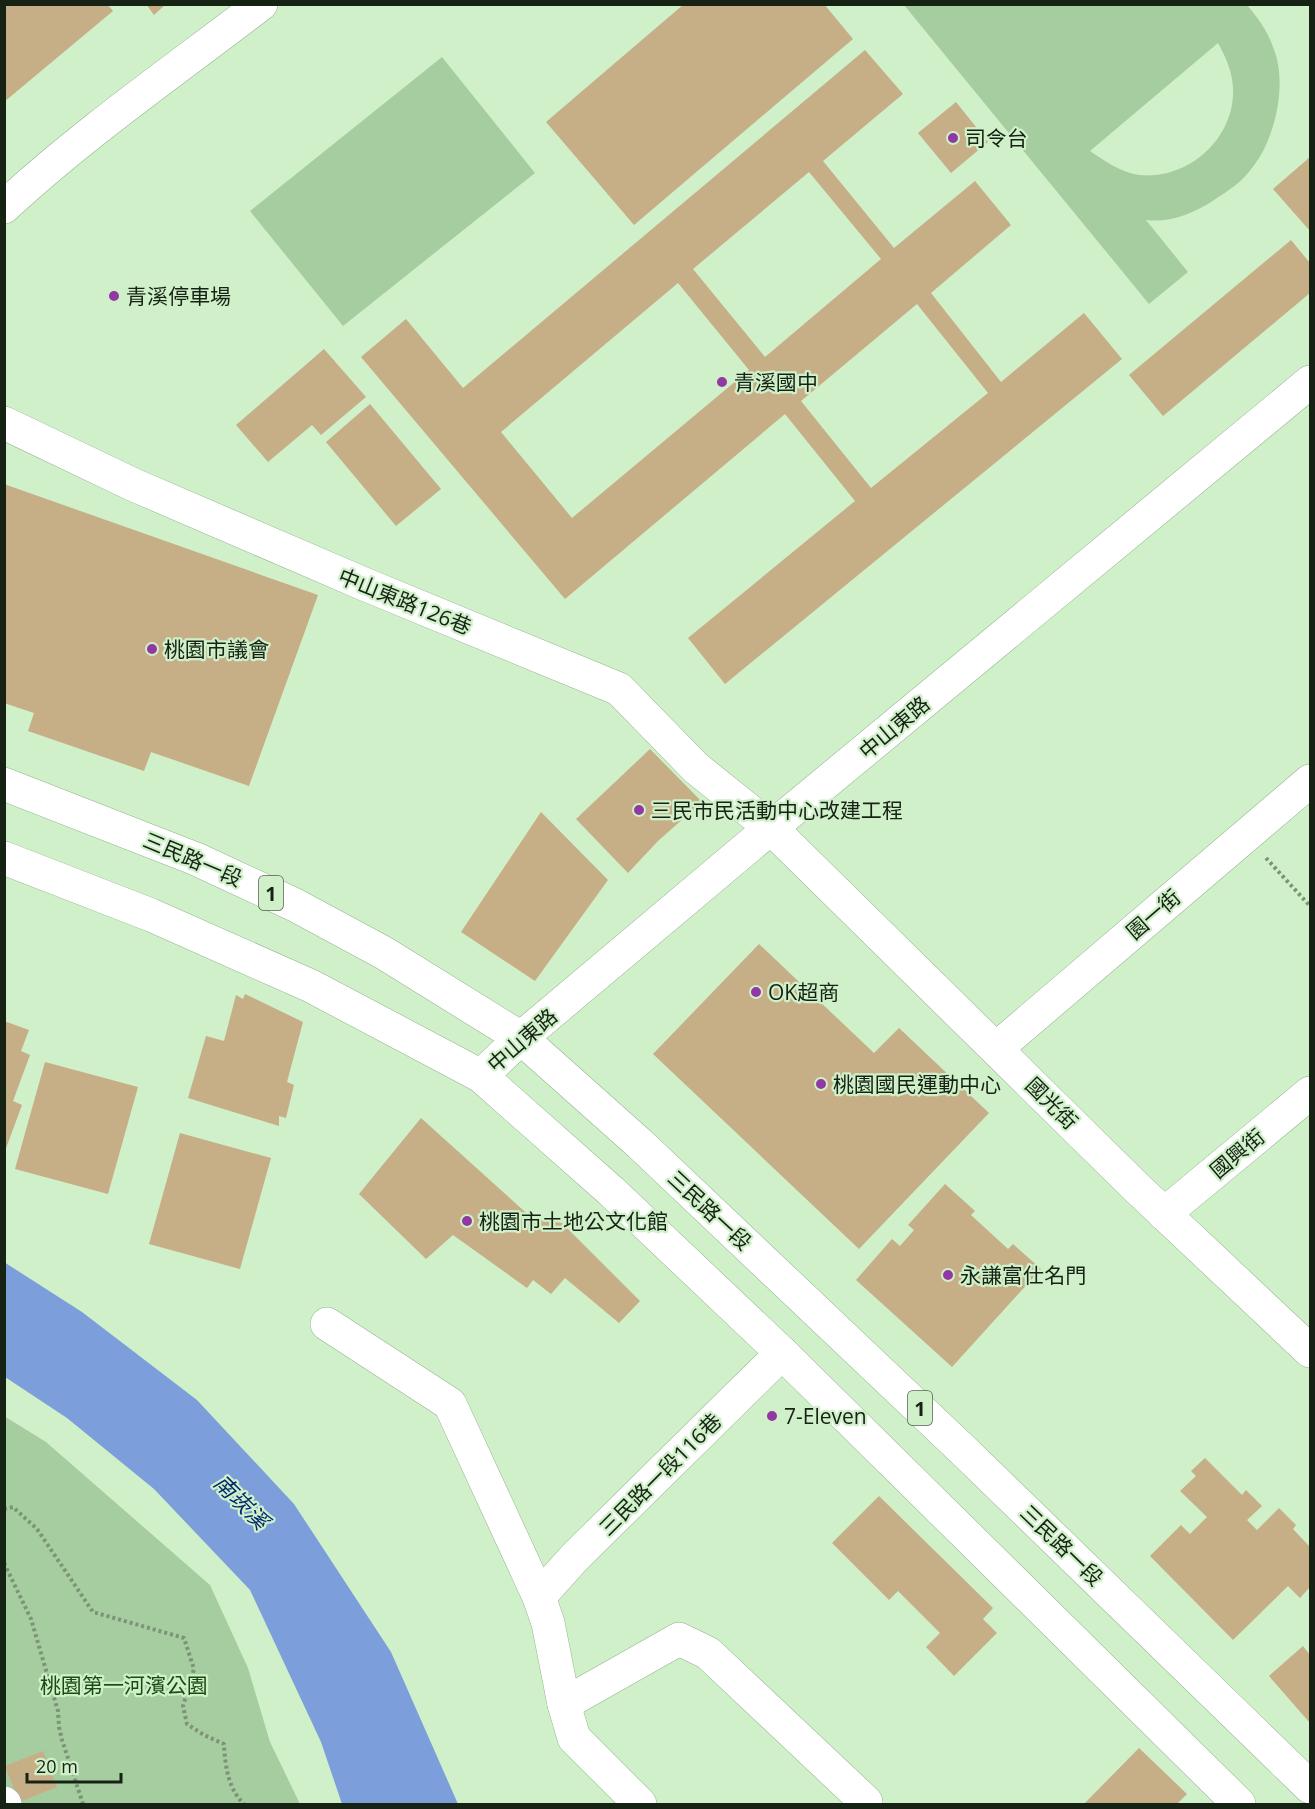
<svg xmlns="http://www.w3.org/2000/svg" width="1315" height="1809" font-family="'Open Sans','Noto Sans TC',sans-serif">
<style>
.green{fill:#a6cda0;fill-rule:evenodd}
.water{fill:#7c9fdc}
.building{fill:#c6ae86;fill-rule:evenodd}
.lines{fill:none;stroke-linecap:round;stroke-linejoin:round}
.minor-casing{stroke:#94b38f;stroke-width:34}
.major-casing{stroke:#94b38f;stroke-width:34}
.path{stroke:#7c9378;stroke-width:4;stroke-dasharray:3 3;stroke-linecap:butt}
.minor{stroke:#fff;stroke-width:33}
.major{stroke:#fff;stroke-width:33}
.poi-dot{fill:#9238a3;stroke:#d0f0ca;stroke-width:2}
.labels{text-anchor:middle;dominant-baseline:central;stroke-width:4.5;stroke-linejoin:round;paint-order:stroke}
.shield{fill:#d0f0ca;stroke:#4e604b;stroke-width:1.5}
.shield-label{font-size:20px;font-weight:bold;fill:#162214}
.poi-label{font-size:21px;fill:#162214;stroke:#d0f0ca;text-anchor:start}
.street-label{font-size:21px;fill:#162214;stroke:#d0f0ca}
.park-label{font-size:21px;fill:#194b11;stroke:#d0f0ca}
.water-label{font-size:22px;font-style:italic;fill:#01286d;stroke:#d0f0ca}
</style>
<rect width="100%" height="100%" fill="#d0f0ca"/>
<!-- green -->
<g class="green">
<path d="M904 5H1247C1258 18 1267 30 1273 47 1288 82 1276 138 1252 168 1242 182 1228 191 1214 200 1193 214 1170 223 1146 220L1188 272 1149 304ZM1218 43C1227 59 1234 76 1233 95 1231 142 1186 180 1139 175 1120 172 1105 161 1090 151Z"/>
<path d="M442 57 535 173 343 326 250 211Z"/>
<path d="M4 1416 46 1442 210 1585 248 1668 270 1742 300 1804H5Z"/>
</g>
<!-- water -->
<path class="water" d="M4 1262 82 1312 197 1400 294 1504 391 1652 458 1804H342L321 1742 250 1590 154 1489 67 1418 5 1377Z"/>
<!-- building -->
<g class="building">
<path d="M4 4H107L113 11 4 102Z"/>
<path d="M146 4H166L154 15Z"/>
<path d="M684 4H824L853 39 634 225 546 122Z"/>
<path d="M865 50 903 94 823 161 894 248 975 181 1011 225 931 293 1001 382 1084 313 1122 359 725 684 688 638 855 501 785 414 565 599 361 357 406 319 463 388ZM809 172 881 259 765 357 693 269ZM678 283 749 370 572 518 501 432ZM917 304 988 393 871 488 801 401Z"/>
<path d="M956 102 988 142 951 173 918 133Z"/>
<path d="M1310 157V231L1273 189Z"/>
<path d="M1291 240 1310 263V293L1163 416 1129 375Z"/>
<path d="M324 349 366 397 321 435 312 425 268 462 236 425Z"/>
<path d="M370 404 441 489 396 526 326 442Z"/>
<path d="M4 484 318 595 249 786 151 752 144 771 28 731 34 713 4 703Z"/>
<path d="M650 749 702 802 658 841 628 873 576 819Z"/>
<path d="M541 812 608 880 535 981 461 932Z"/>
<path d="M759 944 874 1053 899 1028 989 1113 859 1249 653 1054Z"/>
<path d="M245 994 303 1022 287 1082 294 1085 286 1118 279 1116V1126L188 1098 206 1036 224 1041 236 995 243 999Z"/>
<path d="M4 1021 29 1030 21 1051 30 1055 13 1101 22 1105 5 1151Z"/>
<path d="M45 1062 138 1087 108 1194 15 1169Z"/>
<path d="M421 1118 533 1219 562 1223 640 1301 619 1323 565 1278 551 1294 533 1280 527 1288 453 1235 426 1259 359 1194Z"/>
<path d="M180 1133 271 1158 240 1269 149 1244Z"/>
<path d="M945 1184 975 1211 971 1215 1008 1249 1013 1244 1041 1269 952 1367 856 1280 892 1239 900 1246 914 1230 908 1225Z"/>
<path d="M1205 1458 1242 1495 1246 1490 1262 1506 1247 1520 1257 1530 1279 1508 1296 1525 1293 1529 1310 1547V1587L1300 1598 1288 1586 1233 1640 1150 1556 1181 1525 1190 1534 1207 1517 1180 1491 1196 1476 1191 1471Z"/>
<path d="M879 1496 993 1608 983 1619 997 1633 954 1676 926 1647 940 1633 898 1591 889 1600 832 1543Z"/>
<path d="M1303 1646 1310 1655V1723L1269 1676Z"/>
<path d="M1139 1748 1187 1794 1177 1804H1084Z"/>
<path d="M43 1751 57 1787 19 1802 5 1766Z"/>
</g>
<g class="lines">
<defs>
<g id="minor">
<path d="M4 207C84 133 175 70 261 4"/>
<path d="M4 423 134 485 364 584 619 689 696 768 771 828 1137 1188 1310 1351"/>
<path d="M997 1048 1310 781"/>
<path d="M481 1076 521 1038 748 847 1310 382"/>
<path d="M1164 1214 1310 1093"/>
<path d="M327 1324 450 1404 539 1597 548 1623 564 1704 574 1738 640 1804"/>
<path d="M539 1597 575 1557 782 1353"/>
<path d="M564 1704 679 1639 708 1653 866 1802"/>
<path d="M4 1803 5 1804"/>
</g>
<g id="major">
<path d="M4 784 196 859 295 905 384 953 521 1038 640 1144 965 1452 1310 1787"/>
<path d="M4 858 151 915 311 986 481 1076 611 1191 782 1353 1239 1804"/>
</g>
</defs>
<!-- minor casing -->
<use href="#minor" class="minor-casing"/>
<!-- major casing -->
<use href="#major" class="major-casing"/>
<!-- path -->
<g class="path">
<path d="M1266 858 1310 906"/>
<path d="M4 1509 13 1507 37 1529 93 1612 184 1638 194 1669 183 1706 187 1724 204 1735 224 1744C225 1765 228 1789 244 1804"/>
<path d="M4 1563 31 1619 58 1711 59 1727 62 1740 83 1804"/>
</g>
<!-- minor -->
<use href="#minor" class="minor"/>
<!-- major -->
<use href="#major" class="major"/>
</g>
<!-- markers -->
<g class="poi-dot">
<circle cx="953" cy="138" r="6"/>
<circle cx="114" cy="296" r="6"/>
<circle cx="722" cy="382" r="6"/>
<circle cx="152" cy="649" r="6"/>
<circle cx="639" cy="810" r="6"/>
<circle cx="756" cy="992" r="6"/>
<circle cx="821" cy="1084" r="6"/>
<circle cx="467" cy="1221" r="6"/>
<circle cx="948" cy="1275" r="6"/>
<circle cx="772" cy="1416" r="6"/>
</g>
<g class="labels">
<!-- shield labels -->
<g class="shield">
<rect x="259" y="876" width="24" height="34" rx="4.5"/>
<rect x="908" y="1391" width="24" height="34" rx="4.5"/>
</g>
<g class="shield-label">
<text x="271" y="893">1</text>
<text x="920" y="1408">1</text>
</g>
<!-- poi labels -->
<g class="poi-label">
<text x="965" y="138">司令台</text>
<text x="126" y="296">青溪停車場</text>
<text x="734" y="382">青溪國中</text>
<text x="164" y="649">桃園市議會</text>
<text x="651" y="810">三民市民活動中心改建工程</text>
<text x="768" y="992">OK超商</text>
<text x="833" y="1084">桃園國民運動中心</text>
<text x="479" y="1221">桃園市土地公文化館</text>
<text x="960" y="1275">永謙富仕名門</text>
<text x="784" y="1416">7-Eleven</text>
</g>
<!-- street labels -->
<g class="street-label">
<text transform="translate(405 601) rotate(22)">中山東路126巷</text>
<text transform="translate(894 727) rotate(-40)">中山東路</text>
<text transform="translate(193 859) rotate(23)">三民路一段</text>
<text transform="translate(1153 914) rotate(-41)">園一街</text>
<text transform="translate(522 1040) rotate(-41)">中山東路</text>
<text transform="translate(1052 1103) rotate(45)">國光街</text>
<text transform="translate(1237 1153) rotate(-40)">國興街</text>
<text transform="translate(710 1210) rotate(43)">三民路一段</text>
<text transform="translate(660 1474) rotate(-45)">三民路一段116巷</text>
<text transform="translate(1062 1545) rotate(44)">三民路一段</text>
</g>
<!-- park labels -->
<g class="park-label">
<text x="124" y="1685">桃園第一河濱公園</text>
</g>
<!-- water labels -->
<g class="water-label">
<text transform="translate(242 1501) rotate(45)">南崁溪</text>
</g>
</g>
<!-- border -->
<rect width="1315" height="1809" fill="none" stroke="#162214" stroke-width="12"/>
<!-- scale -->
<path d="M27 1773v9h94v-9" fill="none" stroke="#162214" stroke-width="3"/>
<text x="36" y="1773" font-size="18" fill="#162214" stroke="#d0f0ca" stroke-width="4.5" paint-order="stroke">20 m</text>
</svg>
